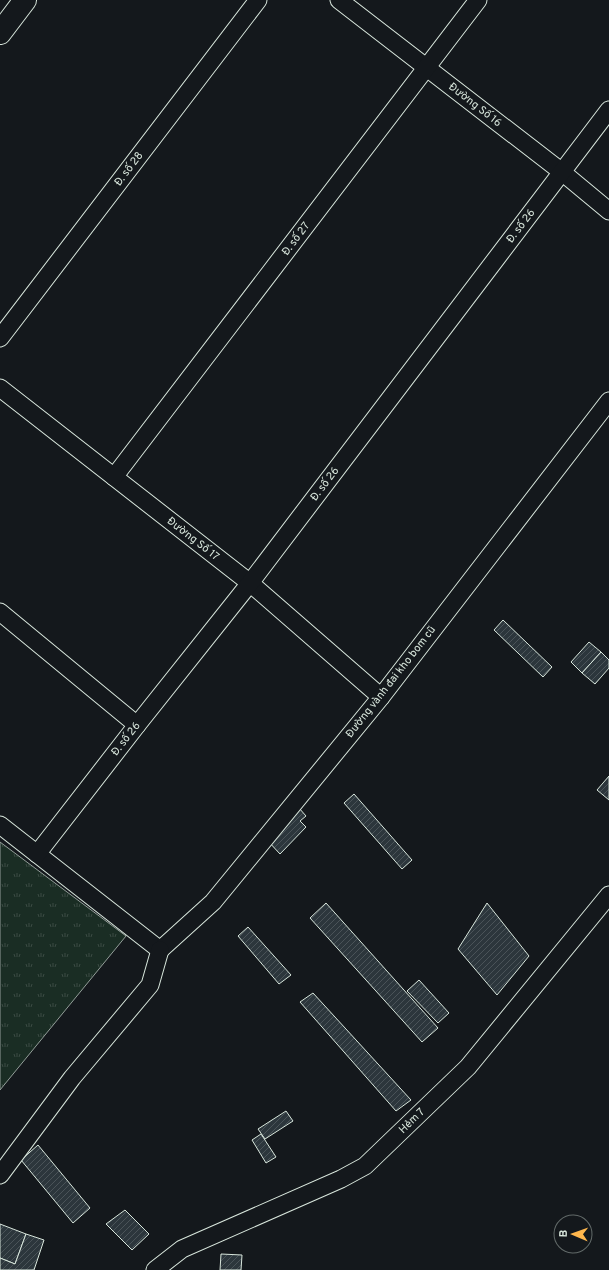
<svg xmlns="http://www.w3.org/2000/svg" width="609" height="1270" font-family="Overpass,sans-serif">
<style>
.grass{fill:url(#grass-tufts);stroke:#939e99}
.building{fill:url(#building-hatch);stroke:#d8e6dc}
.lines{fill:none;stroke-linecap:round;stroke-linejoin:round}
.minor-casing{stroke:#d8e6dc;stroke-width:19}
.tertiary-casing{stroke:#d8e6dc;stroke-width:24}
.minor{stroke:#14181c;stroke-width:17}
.tertiary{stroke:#14181c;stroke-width:22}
.labels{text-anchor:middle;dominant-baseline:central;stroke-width:3;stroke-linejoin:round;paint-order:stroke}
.street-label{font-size:11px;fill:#d8e6dc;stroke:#14181c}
</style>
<defs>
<pattern id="grass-tufts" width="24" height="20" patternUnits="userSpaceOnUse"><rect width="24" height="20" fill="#1a2d24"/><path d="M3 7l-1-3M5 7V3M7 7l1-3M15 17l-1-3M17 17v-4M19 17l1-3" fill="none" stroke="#3b4b43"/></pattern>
<pattern id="building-hatch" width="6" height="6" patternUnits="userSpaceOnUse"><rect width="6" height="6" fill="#2c363c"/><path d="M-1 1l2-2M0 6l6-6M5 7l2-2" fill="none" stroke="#4a5358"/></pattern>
</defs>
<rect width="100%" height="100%" fill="#14181c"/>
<!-- grass -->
<path class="grass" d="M0 842 126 936 0 1090Z"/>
<!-- building -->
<g class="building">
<path d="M503 620 552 667 543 677 494 630Z"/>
<path d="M589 642 601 652 582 673 571 662Z"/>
<path d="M601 652 609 660V668L595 684 582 673Z"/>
<path d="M609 776V800L597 790Z"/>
<path d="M354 794 412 860 402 869 344 803Z"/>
<path d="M299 808 306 816 300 821 306 827 280 854 267 840Z"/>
<path d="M326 903 438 1028 422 1042 310 918Z"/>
<path d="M487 903 529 956 497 995 458 949Z"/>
<path d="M248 927 291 975 279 984 238 936Z"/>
<path d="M419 980 449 1013 438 1023 407 991Z"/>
<path d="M313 993 411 1100 396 1111 300 1002Z"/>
<path d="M286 1111 293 1121 265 1139 258 1129Z"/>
<path d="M261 1134 276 1157 266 1163 252 1140Z"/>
<path d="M38 1145 90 1208 73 1223 21 1160Z"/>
<path d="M125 1210 149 1234 132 1250 106 1224Z"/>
<path d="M0 1224 26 1234 15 1264 0 1258Z"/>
<path d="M26 1234 44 1240 34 1270H0V1258L15 1264Z"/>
<path d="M221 1254 242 1255 241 1270H220Z"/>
</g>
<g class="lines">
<defs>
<g id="minor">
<path d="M339 0 562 172 609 211"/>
<path d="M0 338 258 0"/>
<path d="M0 388 250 583 381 697"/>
<path d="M114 477 478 0"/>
<path d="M0 612 137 725"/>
<path d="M0 825 160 950"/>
<path d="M37 854 137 725 250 583 609 110"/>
<path d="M160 950 213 902 381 697 609 401"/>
<path d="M0 1175 72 1078 150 985 160 950"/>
<path d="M155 1270 182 1249 341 1179 365 1166 468 1067 609 895"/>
</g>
<path id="tertiary" d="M0 33 25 0"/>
</defs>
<!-- minor casing -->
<use href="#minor" class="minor-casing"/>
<!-- tertiary casing -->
<use href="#tertiary" class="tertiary-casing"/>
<!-- minor -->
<use href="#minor" class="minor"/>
<!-- tertiary -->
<use href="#tertiary" class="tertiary"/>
</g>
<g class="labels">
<!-- street labels -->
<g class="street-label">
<text transform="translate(475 105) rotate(38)">Đường Số 16</text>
<text transform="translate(129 169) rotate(-53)">Đ. số 28</text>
<text transform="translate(521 226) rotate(-53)">Đ. số 26</text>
<text transform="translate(296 239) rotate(-53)">Đ. số 27</text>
<text transform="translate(325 484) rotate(-53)">Đ. số 26</text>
<text transform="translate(193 539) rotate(38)">Đường Số 17</text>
<text transform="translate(391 682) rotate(-52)">Đường vành đai kho bom cũ</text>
<text transform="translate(126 739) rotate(-52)">Đ. số 26</text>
<text transform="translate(412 1121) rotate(-44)">Hẻm 7</text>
</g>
</g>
<!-- north arrow -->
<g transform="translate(573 1234) rotate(272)"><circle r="19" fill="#14181c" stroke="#626a69"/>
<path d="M0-3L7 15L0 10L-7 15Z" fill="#ffb74d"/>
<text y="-6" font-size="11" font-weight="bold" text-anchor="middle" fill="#d8e6dc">B</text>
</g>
</svg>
